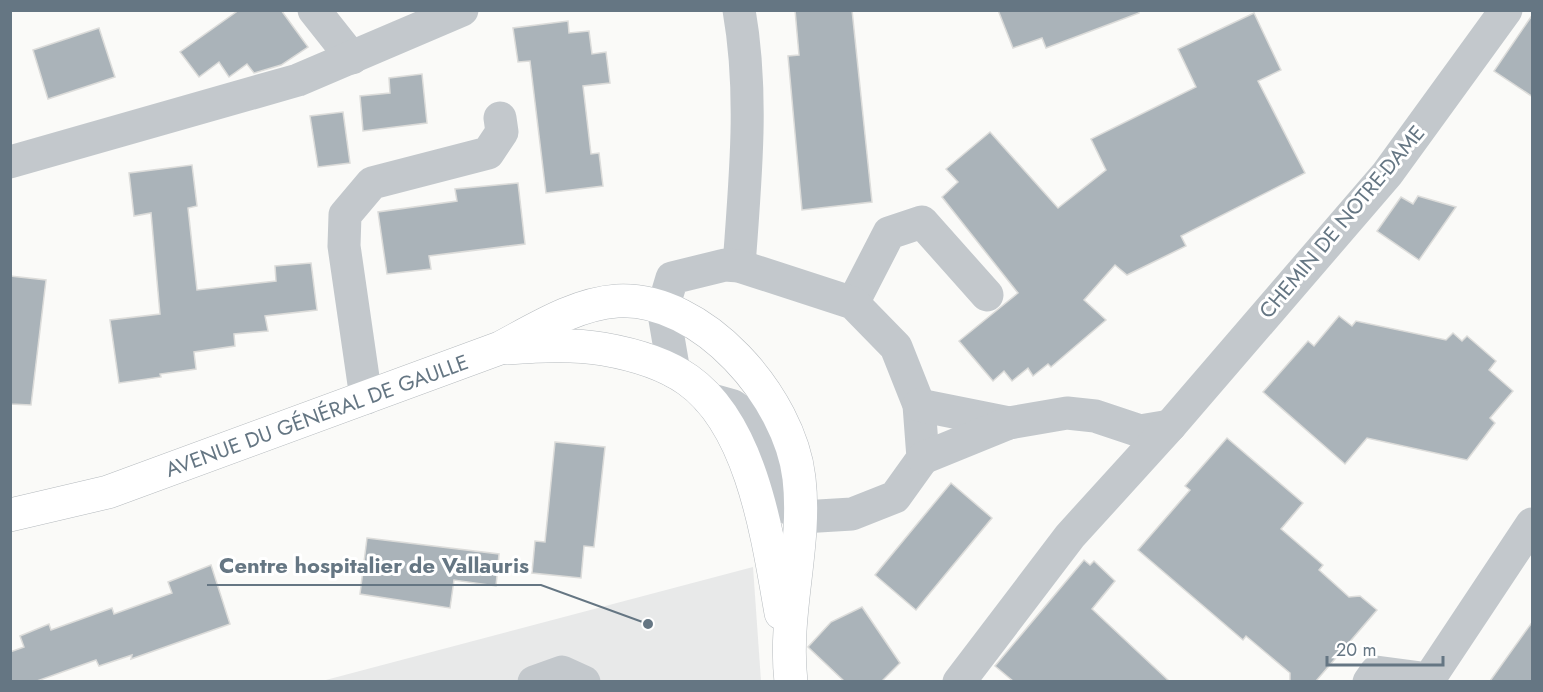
<svg xmlns="http://www.w3.org/2000/svg" width="1543" height="692" font-family="Jost,sans-serif">
<style>
.built{fill:#e8e9e9}
.building{fill:#aab3b9;stroke:#dcdcda;stroke-width:1.5}
.lines{fill:none;stroke-linecap:round;stroke-linejoin:round}
.major-casing{stroke:#b5babe;stroke-width:34}
.minor{stroke:#c3c8cc;stroke-width:33}
.major{stroke:#fff;stroke-width:33}
.labels{text-anchor:middle;dominant-baseline:central;stroke-width:6;stroke-linejoin:round;paint-order:stroke}
.street-label{font-size:21px;fill:#657683;stroke:#fff}
.leader{fill:none;stroke:#657683;stroke-width:2}
.callout-dot{fill:#657683;stroke:#fff;stroke-width:2}
.callout-label{font-size:22px;text-anchor:middle;font-weight:bold;fill:#657683;stroke:#fff;stroke-width:6;stroke-linejoin:round;paint-order:stroke}
</style>
<rect width="100%" height="100%" fill="#fafaf8"/>
<!-- built -->
<path class="built" d="M753 567 761 681H322Z"/>
<!-- building -->
<g class="building">
<path d="M239 10H281L308 47 281 65 254 73 247 64 229 77 219 62 199 77 180 52Z"/>
<path d="M795 10H852L872 202 802 210 788 56 799 55Z"/>
<path d="M998 10H1139V13L1046 48 1042 38 1013 48Z"/>
<path d="M1254 13 1281 70 1258 81 1305 173 1181 236 1186 246 1127 275 1115 265 1084 300 1106 320 1051 367 1048 364 1033 376 1028 368 1012 381 1004 371 993 381 959 341 1018 293 942 197 958 182 946 169 990 132 1058 208 1106 170 1091 139 1196 87 1178 49Z"/>
<path d="M1533 14V97L1494 71Z"/>
<path d="M568 21 569 33 589 31 592 54 606 52 610 83 583 86 591 154 599 153 603 186 546 193 530 61 518 62 513 28Z"/>
<path d="M99 28 115 77 48 99 33 50Z"/>
<path d="M422 74 427 123 363 131 360 96 390 93 389 78Z"/>
<path d="M343 112 350 163 318 167 310 116Z"/>
<path d="M192 165 197 206 188 208 197 290 276 281 275 266 311 263 317 310 265 316 268 331 234 334 235 346 194 352 196 369 160 374 161 377 119 383 110 320 160 314 151 213 134 216 129 173Z"/>
<path d="M518 183 525 244 429 256 431 269 387 274 378 212 457 201 455 189Z"/>
<path d="M1418 196 1456 207 1419 260 1377 231 1401 197 1413 204Z"/>
<path d="M10 276 46 280 31 405 10 404Z"/>
<path d="M1339 316 1352 326 1356 321 1446 340 1453 333 1462 341 1467 336 1496 361 1489 370 1513 391 1490 418 1495 423 1467 460 1367 438 1345 464 1263 392 1308 341 1314 346Z"/>
<path d="M1227 438 1303 503 1281 529 1323 565 1319 570 1349 597 1360 596 1377 610 1316 681H1290V673L1246 636 1243 640 1138 550 1190 490 1185 486Z"/>
<path d="M555 442 605 447 594 547 584 546 581 578 532 573 535 541 545 542Z"/>
<path d="M951 483 992 518 916 610 875 575Z"/>
<path d="M367 538 499 554 496 586 454 580 450 608 360 594Z"/>
<path d="M1084 560 1090 565 1094 561 1115 581 1092 609 1169 681H1013L995 666Z"/>
<path d="M211 565 230 624 131 659 132 655 99 666 96 660 37 681H10V652L24 647 20 636 49 624 51 630 112 608 114 614 172 593 168 582Z"/>
<path d="M862 607 900 663 882 681H844L808 647 831 622Z"/>
<path d="M1533 621V681H1490Z"/>
</g>
<g class="lines">
<defs>
<g id="major">
<path d="M507 348C539 346 572 344 603 349 632 354 664 363 688 380 753 426 768 540 781 613"/>
<path d="M10 515 108 492 500 348C536 329 575 304 617 301 703 296 790 398 799 478 807 546 783 613 791 682"/>
</g>
</defs>
<!-- major casing -->
<use href="#major" class="major-casing"/>
<!-- minor -->
<g class="minor">
<path d="M314 10 352 58"/>
<path d="M739 10C754 95 745 181 739 266"/>
<path d="M10 162 298 80 462 10"/>
<path d="M853 303 889 233 922 222 987 295"/>
<path d="M674 372 663 308 672 278 725 265 739 266 853 303 896 347 919 405 923 458 895 497 852 514 802 517 783 504 769 457 751 420 733 406 708 399"/>
<path d="M366 398 344 246 345 215 372 183 488 153 502 132 500 118"/>
<path d="M919 405 1009 423"/>
<path d="M923 458 1009 423 1067 413 1095 416 1140 431 1170 426"/>
<path d="M534 682 562 672 584 682"/>
<path d="M959 682 1070 536 1170 426 1387 174 1506 10"/>
<path d="M1369 682 1376 672 1429 679 1532 524"/>
</g>
<!-- major -->
<use href="#major" class="major"/>
</g>
<g class="labels">
<!-- street labels -->
<g class="street-label">
<text transform="translate(1342 222) rotate(-50)">CHEMIN DE NOTRE-DAME</text>
<text transform="translate(317 416) rotate(-20)">AVENUE DU GÉNÉRAL DE GAULLE</text>
</g>
</g>
<!-- callouts -->
<path class="leader" d="M648 624L541 585H207"/>
<circle class="callout-dot" cx="648" cy="624" r="6"/>
<g class="callout-label">
<text x="374" y="573">Centre hospitalier de Vallauris</text>
</g>
<!-- border -->
<rect width="1543" height="692" fill="none" stroke="#657683" stroke-width="24"/>
<!-- scale -->
<path d="M1327 656v9h116v-9" fill="none" stroke="#657683" stroke-width="3"/>
<text x="1336" y="656" font-size="18" fill="#657683" stroke="#ffffff" stroke-width="4.5" paint-order="stroke">20 m</text>
</svg>
